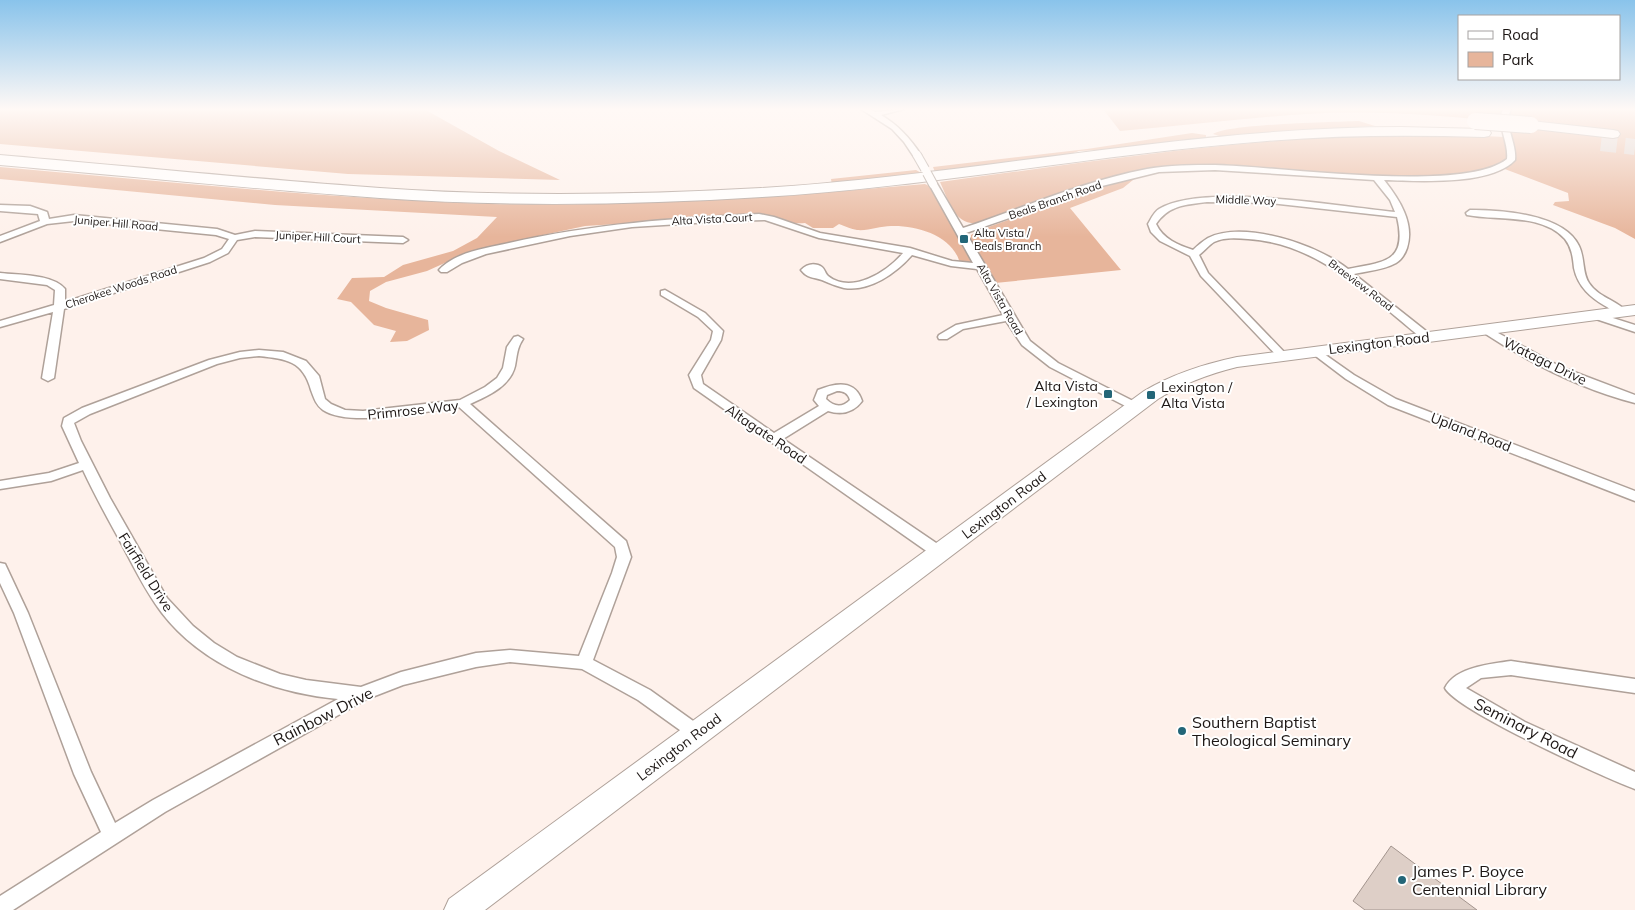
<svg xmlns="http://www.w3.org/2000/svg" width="1635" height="910" font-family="Mulish,sans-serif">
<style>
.green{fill:#e7b59b}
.building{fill:#decfc7;stroke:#a3958e}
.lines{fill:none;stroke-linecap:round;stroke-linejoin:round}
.highway-tunnel{stroke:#dcd0cb;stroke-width:16;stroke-dasharray:16 8;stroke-linecap:butt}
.street-casing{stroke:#afa199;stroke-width:3}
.primary-casing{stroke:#afa199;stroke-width:2}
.highway-casing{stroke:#afa199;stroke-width:2}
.street{fill:#fff;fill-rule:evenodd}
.primary{fill:#fff;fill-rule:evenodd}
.highway{fill:#fff;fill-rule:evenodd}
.street-bridge-casing{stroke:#afa199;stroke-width:10;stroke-linecap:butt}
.highway-bridge-casing{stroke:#afa199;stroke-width:18;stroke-linecap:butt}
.street-bridge{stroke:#fff;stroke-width:8}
.highway-bridge{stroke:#fff;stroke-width:16}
.poi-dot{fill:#236678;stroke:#fff;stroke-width:2}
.labels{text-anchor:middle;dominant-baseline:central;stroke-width:4;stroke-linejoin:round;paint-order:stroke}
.far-street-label{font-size:11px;fill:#1d1715;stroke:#fff}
.far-poi-label{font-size:11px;fill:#1d1715;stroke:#fff;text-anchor:start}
.street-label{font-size:14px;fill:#1d1715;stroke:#fff}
.poi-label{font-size:14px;fill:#1d1715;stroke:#fff;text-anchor:end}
.near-street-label{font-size:16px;fill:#1d1715;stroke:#fff}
.near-poi-label{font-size:16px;fill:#1d1715;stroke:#fff;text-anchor:start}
</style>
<rect width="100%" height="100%" fill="#fef1eb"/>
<!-- green -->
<g class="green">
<path d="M0 109H424L499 151 560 180 348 174 0 144Z"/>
<path d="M1103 109H1635V239L1615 228 1553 205 1555 202 1569 201 1568 193 1502 168 1446 175 1380 176 1259 170H1148L979 223C954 226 949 201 940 182 1127 157 1315 126 1504 137L1507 143 1511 123C1443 115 1374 110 1306 114 1244 118 1182 126 1120 131Z"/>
<path d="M1359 121 1375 126 1272 132 1226 138 1213 134C1227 124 1335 122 1359 121Z"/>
<path d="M1192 133 1206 135V138L1118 149 1079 151 1062 157 935 172 933 167 1087 149Z"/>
<path d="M0 167C164 181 328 199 492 204 636 207 781 197 925 184L929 186 973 262 960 264C954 236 917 225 891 226 880 226 869 231 857 230 851 229 845 226 839 224L833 228H813L805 223C789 225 780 218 765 215L585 226 534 237 458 257 427 271 386 282 370 291 369 301 386 308 428 320 429 330 407 341 390 342 396 331 374 325 351 302 337 299 352 278 384 277 403 265 453 251 477 238 497 217 275 205 0 179Z"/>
<path d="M916 170 923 174 832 185 831 179Z"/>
<path d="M1138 176 1123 188 1070 208 1121 270 995 283 971 242V235L980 230 1092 190Z"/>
</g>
<!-- building -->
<path class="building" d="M1391 846 1450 890 1477 910H1365L1353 901Z"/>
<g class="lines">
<!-- highway-tunnel -->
<path class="highway-tunnel" d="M1601 143 1635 147"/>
<defs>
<g id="street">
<path d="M861 109H870L875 112 904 109 881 115C898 125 910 138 921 155L920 157H914L904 142 892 129Z"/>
<path d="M1503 109H1511C1503 126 1517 142 1515 160 1491 186 1417 181 1384 180 1399 199 1415 223 1407 248 1405 254 1401 260 1396 263 1384 270 1367 271 1354 274L1431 335 1432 337 1427 340 1423 339C1370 297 1319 243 1248 239 1237 238 1224 237 1214 242 1209 245 1204 251 1199 255L1208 273 1288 356 1283 359 1279 358 1201 276 1190 256 1160 241 1151 232 1148 224C1151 219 1154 212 1159 209 1202 182 1342 207 1395 212L1390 200 1374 180 1215 170 1159 172 1102 186 966 233 1030 341 1058 363 1139 404 1141 407 1139 410 1135 411 1050 367 1022 345 1006 321 963 329 947 339H939L938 337 939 335 956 325 1003 315 977 269 951 266 912 255C896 273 870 292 844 288 836 286 829 283 822 280 813 277 807 278 801 270 806 265 811 263 818 265 825 267 824 272 828 276 852 295 888 271 903 253L819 238 765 220 727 221 632 227 570 236 486 254 462 263 447 272H441L439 270C455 252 487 248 509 243 592 224 675 218 759 214L774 217 820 233 910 248 952 261 973 263 929 184 930 182H936L963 228C1023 208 1084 181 1147 169 1169 165 1192 165 1215 165 1276 166 1464 194 1507 159 1509 142 1496 125 1503 109ZM1207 202 1270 203 1397 217C1408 263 1383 262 1348 269 1318 245 1244 220 1208 238 1203 241 1197 246 1193 250 1178 245 1163 239 1156 224 1169 205 1185 205 1207 202Z"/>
<path d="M0 205 30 206 47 212 49 219 74 215 217 229 235 235 255 231 403 237 408 240 403 243 255 237 237 240 228 253 210 262 64 309 54 378 48 381 42 378 53 312 0 327V321L54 305 55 290 47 285 0 279V273C18 275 53 274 65 289V302L204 258 222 249 229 239 216 235 74 221 47 224 0 242V236L40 221 38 214 0 211Z"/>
<path d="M1470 210C1501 210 1564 214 1579 246 1585 258 1582 273 1589 283 1598 297 1616 300 1626 311L1625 313C1618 315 1613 311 1607 307 1591 298 1578 287 1574 268 1573 258 1572 248 1565 239 1542 213 1497 221 1467 215L1466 213Z"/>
<path d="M665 290 705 313 723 331 721 340 701 375 703 384 774 433 819 406 814 400 818 390C835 383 855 379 862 401 853 413 841 415 828 411L783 439 945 549 947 553 945 557 940 558 935 557 694 388 689 375 711 340 713 331 698 317 661 295V291ZM837 391C844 391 848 393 850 400 842 408 834 407 826 399L827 395Z"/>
<path d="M1594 312 1635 325V332L1590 317 1589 315 1590 313Z"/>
<path d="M1485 326 1561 367 1635 395V403C1581 389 1528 362 1481 331L1480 329Z"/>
<path d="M518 336 523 339C517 348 517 355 515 366 510 387 487 396 470 404L626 541 631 557 593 660 650 690 703 728 705 733 703 738 697 741 691 738 638 700 582 669 510 662 476 667 403 685 367 699 165 812 13 910H0V896L101 832 74 774 14 613 0 583V563L5 564 28 613 91 772 115 823 153 800 338 699C272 693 203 666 162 613 145 591 133 565 120 541 107 517 94 494 83 470L51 481 0 489V481L49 473 79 463 62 426 64 418 82 408 209 360 240 352 259 350 283 352 306 361 319 376 325 399 331 404 345 410 363 411 460 400 485 387 497 378 503 368 507 347 514 337ZM259 356C287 359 303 361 311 390 314 398 316 405 323 410 350 428 426 411 459 407L615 547 617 557 612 573 579 656 510 650 476 653 401 672 361 687 306 680 280 674 237 657 214 643 193 626 167 598 110 498 81 441 74 423 90 414 217 364 240 358Z"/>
<path d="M1317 349 1354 375 1396 399 1635 491V501L1388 405 1346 379 1313 354 1312 352Z"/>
<path d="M1511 661 1635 679V693L1511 675 1481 678 1466 688 1525 722 1635 772V789C1605 778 1456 710 1445 688 1455 667 1491 664 1511 661Z"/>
</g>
<path id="primary" d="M1635 305V315L1237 367C1209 374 1182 384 1158 399L485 910H444L449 899 1144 391C1173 374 1204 364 1237 357Z"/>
<g id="highway">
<path d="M1531 121 1613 130 1618 131 1620 134 1618 137 1613 138 1526 128 1524 125 1526 122Z"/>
<path d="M1401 127 1484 129 1489 130 1491 133 1489 136 1484 137C1411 135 1340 135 1267 141 1098 154 931 187 762 197 635 205 507 207 380 198 253 189 127 176 0 165V155C127 166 253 179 380 188 507 197 635 195 761 188 975 175 1186 127 1401 127Z"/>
</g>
</defs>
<!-- street casing -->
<use href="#street" class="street-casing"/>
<!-- primary casing -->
<use href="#primary" class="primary-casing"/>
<!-- highway casing -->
<use href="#highway" class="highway-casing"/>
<!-- street -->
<use href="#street" class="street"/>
<!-- primary -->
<use href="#primary" class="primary"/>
<!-- highway -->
<use href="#highway" class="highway"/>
<defs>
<g id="street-bridge">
<path d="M917 155 925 169"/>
<path d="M927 173 933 184"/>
</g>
<path id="highway-bridge" d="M1475 121 1531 125"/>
</defs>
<!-- street-bridge casing -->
<use href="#street-bridge" class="street-bridge-casing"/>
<!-- highway-bridge casing -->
<use href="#highway-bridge" class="highway-bridge-casing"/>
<!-- street-bridge -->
<use href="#street-bridge" class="street-bridge"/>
<!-- highway-bridge -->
<use href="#highway-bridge" class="highway-bridge"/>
</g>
<!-- sky -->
<linearGradient id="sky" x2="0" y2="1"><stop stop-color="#89c3eb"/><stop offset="0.46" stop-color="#fff9f6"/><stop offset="1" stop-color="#fff9f6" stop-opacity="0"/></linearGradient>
<rect width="1635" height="237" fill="url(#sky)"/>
<!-- markers -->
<g class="poi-dot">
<rect x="959" y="234" width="10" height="10" rx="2.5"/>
<rect x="1103" y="389" width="10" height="10" rx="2.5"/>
<rect x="1146" y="390" width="10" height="10" rx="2.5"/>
<circle cx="1182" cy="731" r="5"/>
<circle cx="1402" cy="880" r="5"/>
</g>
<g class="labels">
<!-- far-street labels -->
<g class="far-street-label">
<text transform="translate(1055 200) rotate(-19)">Beals Branch Road</text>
<text transform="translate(1246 200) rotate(2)">Middle Way</text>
<text transform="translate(712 219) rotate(-3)">Alta Vista Court</text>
<text transform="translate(116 223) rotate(5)">Juniper Hill Road</text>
<text transform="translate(318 237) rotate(3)">Juniper Hill Court</text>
<text transform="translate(1361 285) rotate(37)">Braeview Road</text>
<text transform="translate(121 287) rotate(-18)">Cherokee Woods Road</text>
<text transform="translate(1000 299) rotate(60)">Alta Vista Road</text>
</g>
<!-- far-poi labels -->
<g class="far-poi-label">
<text x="974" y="233">Alta Vista /<tspan x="974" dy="13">Beals Branch</tspan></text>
</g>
<!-- street labels -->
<g class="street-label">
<text transform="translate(1379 343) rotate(-7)">Lexington Road</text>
<text transform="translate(1545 361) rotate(26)">Wataga Drive</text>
<text transform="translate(413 410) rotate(-6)">Primrose Way</text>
<text transform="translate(1471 432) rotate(21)">Upland Road</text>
<text transform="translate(766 434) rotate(34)">Altagate Road</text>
<text transform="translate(1004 505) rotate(-37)">Lexington Road</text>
<text transform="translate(146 572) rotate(58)">Fairfield Drive</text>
<text transform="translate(679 747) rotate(-37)">Lexington Road</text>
</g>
<!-- poi labels -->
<g class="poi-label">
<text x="1098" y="386">Alta Vista<tspan x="1098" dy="16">/ Lexington</tspan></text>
<text x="1161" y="387" text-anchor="start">Lexington /<tspan x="1161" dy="16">Alta Vista</tspan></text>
</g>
<!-- near-street labels -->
<g class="near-street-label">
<text transform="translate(323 716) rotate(-27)">Rainbow Drive</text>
<text transform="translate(1526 728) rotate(27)">Seminary Road</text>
</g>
<!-- near-poi labels -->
<g class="near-poi-label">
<text x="1192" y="722">Southern Baptist<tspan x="1192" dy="18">Theological Seminary</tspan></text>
<text x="1412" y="871">James P. Boyce<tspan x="1412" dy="18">Centennial Library</tspan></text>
</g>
</g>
<!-- legend -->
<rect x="1458" y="15" width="162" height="65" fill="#ffffff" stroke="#a5a2a1"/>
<rect x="1468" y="31" width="25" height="8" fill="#ffffff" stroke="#a5a2a1"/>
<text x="1502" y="40" font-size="15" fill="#1d1715">Road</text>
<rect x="1468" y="52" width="25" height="15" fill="#e7b59b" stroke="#a5a2a1"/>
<text x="1502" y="65" font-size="15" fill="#1d1715">Park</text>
</svg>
